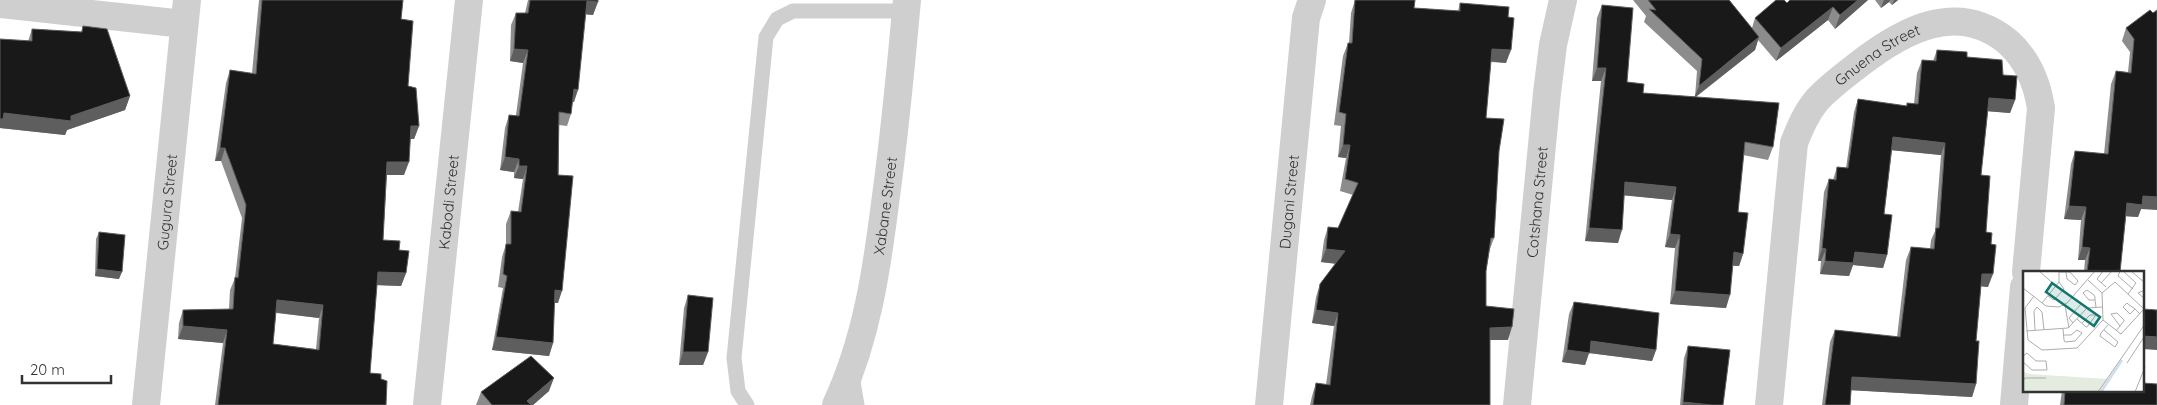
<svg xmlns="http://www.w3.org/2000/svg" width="2157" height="405" viewBox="0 0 2157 405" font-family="Quicksand,sans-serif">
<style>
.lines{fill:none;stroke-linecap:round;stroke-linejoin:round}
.service{stroke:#cfcfcf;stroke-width:15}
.minor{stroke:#cfcfcf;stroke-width:28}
.tertiary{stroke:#cfcfcf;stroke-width:28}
.wall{fill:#8c8c8c;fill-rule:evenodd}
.shaded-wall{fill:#5e5e5e}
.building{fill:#191919;stroke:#5e5e5e;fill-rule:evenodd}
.labels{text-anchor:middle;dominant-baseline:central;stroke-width:5;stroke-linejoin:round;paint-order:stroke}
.street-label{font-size:15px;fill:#323232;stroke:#fff}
.inset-river{fill:none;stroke:#d0deec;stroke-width:2.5}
.inset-road{fill:none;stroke:#adadad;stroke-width:1}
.view{fill:#0f766e;fill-opacity:0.15;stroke:#0f766e;stroke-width:2.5}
.inset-edge{fill:none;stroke:#323232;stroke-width:2.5}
</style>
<rect width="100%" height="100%" fill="#fff"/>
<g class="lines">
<g class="service">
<polyline points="852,376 857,405"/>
<polyline points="747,405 738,391 734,358 766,37 777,19 793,11 906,11"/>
</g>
<g class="minor">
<polyline points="0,4 184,24"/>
<path id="s1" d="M146,405L187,0"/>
<path id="s2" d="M427,405L469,0"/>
<path id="s3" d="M1269,405L1306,18L1312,0"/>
<path id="s4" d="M1517,405L1547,93L1553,45L1563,0"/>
<path id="s5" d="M1769,405L1794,143C1800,128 1806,113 1817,100C1829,87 1844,76 1858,65C1903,30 1957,0 2008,42C2028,60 2037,82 2041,108L2026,272"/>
<polyline points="2014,405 2024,287"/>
</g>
<path class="tertiary" id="s6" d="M836,405C867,339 877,268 886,196C895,131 901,66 907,0"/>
</g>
<g class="wall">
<path d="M259,0H403L401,19L408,86L419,126L414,139H410L404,175H387L383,240L399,250L406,273L401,286L377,285L370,373L381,379L386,405H215L223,343L178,339L179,323L183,310L229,309L230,290L235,278L242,218L221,161H215L226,83L230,70L252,73ZM276,313L319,318L316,349L273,344Z"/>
<polygon points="528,0 598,0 593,15 585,14 574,102 572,102 571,114 567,126 559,125 558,303 554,303 553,343 549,356 492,350 503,288 498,287 502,257 506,244 506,224 511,211 518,212 523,179 514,178 514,172 500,170 505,128 509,115 516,115 523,63 510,61 511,25 516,13 525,13"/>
<polygon points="1355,0 1415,0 1414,8 1458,11 1460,3 1508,17 1506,63 1491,62 1486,118 1499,151 1494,238 1490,249 1486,271 1486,306 1508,340 1490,340 1490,405 1310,405 1312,396 1316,383 1326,385 1334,326 1312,323 1316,297 1320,284 1336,264 1321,262 1324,240 1328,227 1338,228 1353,195 1340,191 1346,158 1338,157 1341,126 1334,125 1343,56 1348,43 1349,43 1351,13"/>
<polygon points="1633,0 1729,0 1752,28 1755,18 1787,3 1790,0 1868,0 1835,29 1828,20 1776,61 1758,40 1755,50 1696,97 1773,147 1768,160 1743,155 1738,212 1743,254 1739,266 1733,266 1726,308 1670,304 1675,248 1665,247 1672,200 1624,195 1618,243 1585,241 1601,81 1592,81 1597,18 1602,5 1627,82 1643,93 1695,97 1697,71 1644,22 1646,16"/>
<polygon points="1875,0 1898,0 1892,5 1889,2 1881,8"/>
<polygon points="2153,13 2141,209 2138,217 2126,216 2120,272 2084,272 2085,260 2078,260 2081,220 2064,219 2071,164 2075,151 2104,154 2111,84 2116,71 2128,72 2130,52 2122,41 2126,28"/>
<polygon points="83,26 130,96 125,110 67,130 65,135 0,128 32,29 81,32"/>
<polygon points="1937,50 1967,57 2003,75 2015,100 2010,113 1988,111 1981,175 1986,232 1991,244 1988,287 1981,286 1976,341 1976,384 1972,397 1851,390 1850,405 1822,405 1830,342 1835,330 1897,337 1906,260 1911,247 1930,249 1931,240 1935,231 1941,155 1892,150 1884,214 1887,255 1883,268 1853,265 1849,276 1820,274 1821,261 1818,261 1824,192 1829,179 1833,180 1837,167 1846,168 1854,112 1858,99 1906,106 1907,103 1914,104 1917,73 1922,60 1933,61"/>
<polygon points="99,232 119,279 95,276 96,239"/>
<polygon points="688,295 708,352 703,365 679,365 684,308"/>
<polygon points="1574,302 1656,350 1652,361 1589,353 1585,365 1562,362 1569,314"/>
<polygon points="1688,346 1723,405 1680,405 1684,358"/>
<polygon points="549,391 533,405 476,405 481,392"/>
<polygon points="2062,391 2143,391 2157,405 2060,405"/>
</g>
<g class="shaded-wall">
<polygon points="1858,0 1868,0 1835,29 1840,15"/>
<polygon points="1884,0 1890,0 1889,2 1881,8"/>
<polygon points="1894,0 1898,0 1892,5"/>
<polygon points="587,1 598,2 593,15 582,14"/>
<polygon points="1833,7 1828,20 1776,61 1781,48"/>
<polygon points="1759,37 1755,50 1694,98 1699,86"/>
<polygon points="514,49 528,50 523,63 510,61"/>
<polygon points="1492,49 1511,50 1506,63 1488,61"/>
<polygon points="1597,68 1606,68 1601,81 1592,81"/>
<polygon points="574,89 578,90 574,102 569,102"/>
<polygon points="130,96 125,110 67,130 65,135 0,128 0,119 4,113 71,116"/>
<polygon points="1989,98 2015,100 2010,113 1984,111"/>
<polygon points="411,126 419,126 414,139 407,139"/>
<polygon points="1893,137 1945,143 1941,155 1889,150"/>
<polygon points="1343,145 1350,145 1346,158 1338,157"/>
<polygon points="220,148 225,148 221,161 215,161"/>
<polygon points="505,157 519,159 514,172 500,170"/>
<polygon points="387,162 409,162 404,175 383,175"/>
<polygon points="519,166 527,166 523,179 514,178"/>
<polygon points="1625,182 1676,187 1672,200 1620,195"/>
<polygon points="2143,196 2157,197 2157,210 2141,209 2138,217 2122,216 2127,203"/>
<polygon points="2069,206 2086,207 2081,220 2064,219"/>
<polygon points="1589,228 1622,230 1618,243 1585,241"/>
<polygon points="1670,234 1680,235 1675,248 1665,247"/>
<polygon points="2082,247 2090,248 2085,260 2078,260"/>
<polygon points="1822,248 1826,249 1821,261 1818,261"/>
<polygon points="1326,249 1345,251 1340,264 1321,262"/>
<polygon points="1734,252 1743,254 1739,266 1729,265"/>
<polygon points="1855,252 1887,255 1883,268 1853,265 1849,276 1820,274 1825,261"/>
<polygon points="97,269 122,272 119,279 95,276"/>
<polygon points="378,272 406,273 401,286 374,285"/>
<polygon points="1982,274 1993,274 1988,287 1978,286"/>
<polygon points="555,290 562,291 558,303 550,303"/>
<polygon points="1675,291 1730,295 1726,308 1670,304"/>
<polygon points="277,300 323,305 319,318 272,312"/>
<polygon points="1316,310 1338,313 1334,326 1312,323"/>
<polygon points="183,326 227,330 223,343 178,339"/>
<polygon points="1512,327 1508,340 1485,340 1490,328"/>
<polygon points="2143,336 2157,337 2157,350 2143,349"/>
<polygon points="496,337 553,343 549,356 492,350"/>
<polygon points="1591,341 1656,350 1652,361 1589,353 1585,365 1562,362 1567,350"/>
<polygon points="683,352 708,352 703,365 679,365"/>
<polygon points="1852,377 1976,384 1972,397 1847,390"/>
<polygon points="554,378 549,391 533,405 525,405 527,401"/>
<polygon points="1683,402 1712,405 1682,405"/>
</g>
<g class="building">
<path d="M262,0H403L401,19L413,21L408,86L416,88L419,126H411L409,162H387L383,240L400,241L399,250L409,251L406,273L378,272L370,373L381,374V379L387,381L386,405H218L227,330L183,326V310L233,309L235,277L238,278L246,205L225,148H220L230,70L256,74ZM277,300L323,305L319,350L273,344Z"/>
<polygon points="530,0 598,0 598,2 587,1 578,90 574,89 571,114 559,112 558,175 573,176 562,291 555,290 553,343 496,337 507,276 503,274 506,244 511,244 511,211 521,212 527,166 519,166 519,159 505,157 509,115 519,116 528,50 514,49 516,13 528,13"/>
<polygon points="1355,0 1415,0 1414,8 1460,11 1460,3 1509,7 1508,17 1514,18 1511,50 1492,49 1486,118 1504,119 1499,151 1494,238 1491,238 1486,271 1486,306 1514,309 1512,327 1490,328 1490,405 1313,405 1316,383 1330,385 1338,313 1316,310 1320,284 1345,251 1326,249 1328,227 1338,228 1358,183 1345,179 1350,145 1343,145 1346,114 1339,112 1348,43 1352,43"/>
<polygon points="1648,0 1729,0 1759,37 1699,86 1702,59 1649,9 1656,10"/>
<polygon points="1776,0 1784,0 1787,3 1790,0 1858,0 1840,15 1833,7 1781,48 1755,18"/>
<polygon points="1602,5 1633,8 1627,82 1644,84 1643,93 1779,103 1773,147 1745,142 1738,212 1748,213 1743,254 1734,252 1730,295 1675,291 1680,235 1670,234 1676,187 1625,182 1622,230 1589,228 1606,68 1597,68"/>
<polygon points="2150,10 2153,13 2157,10 2157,197 2143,196 2142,205 2127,203 2120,272 2087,272 2090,248 2082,247 2086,207 2069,206 2075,151 2108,154 2116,71 2131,73 2134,39 2126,28"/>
<polygon points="83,26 107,29 130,96 71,116 71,121 4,113 3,119 0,119 0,39 32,41 32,29 82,32"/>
<polygon points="1937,50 1967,52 1967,57 2002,60 2003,75 2017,76 2015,100 1989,98 1981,175 1990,176 1986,232 1992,233 1991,244 1996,245 1993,274 1982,274 1976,341 1979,341 1976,384 1852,377 1850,405 1825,405 1835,330 1900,337 1911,247 1934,249 1936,228 1939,228 1945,143 1893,137 1884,214 1892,215 1887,255 1855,252 1853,263 1825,261 1826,249 1822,248 1829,179 1836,180 1837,167 1848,168 1858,99 1907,106 1907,103 1918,104 1922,60 1936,61"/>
<polygon points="99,232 125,235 122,272 97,269"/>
<polygon points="688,295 713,298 708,352 683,352"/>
<polygon points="1574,302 1659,313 1656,350 1591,341 1590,353 1567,350"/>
<polygon points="2143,309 2157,310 2157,337 2143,336"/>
<polygon points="1688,346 1730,350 1723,405 1712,405 1683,402"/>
<polygon points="531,356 554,378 527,401 531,405 492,405 481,392"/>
<polygon points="2143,383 2157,384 2157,405 2064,405 2065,391 2143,391"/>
</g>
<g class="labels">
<g class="street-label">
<text stroke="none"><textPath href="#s5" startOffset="388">Gnuena Street</textPath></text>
<text stroke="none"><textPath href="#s1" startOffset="204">Gugura Street</textPath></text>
<text stroke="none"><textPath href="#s2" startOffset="204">Kabodi Street</textPath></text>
<text stroke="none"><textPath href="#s3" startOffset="204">Dugani Street</textPath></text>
<text stroke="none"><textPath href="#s4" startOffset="204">Cotshana Street</textPath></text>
<text stroke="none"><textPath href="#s6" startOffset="206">Xabane Street</textPath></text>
</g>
</g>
<g transform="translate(2023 271)">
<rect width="121" height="121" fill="#fff"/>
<path d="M0,101L7,103L85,108L77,121H0Z" fill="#e4ebdf"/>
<path class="inset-river" d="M78,121L99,89"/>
<path class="inset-road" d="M16,0L33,15M80,0L74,8L83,16M97,0L95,5L110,18M100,0L113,12L105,23M108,0L122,12M36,1H47L55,10L52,14L44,8L43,1M78,12L89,0M0,17L23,35L36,36L44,32L72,0M122,19L115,22L122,28M79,22L92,11L121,38L98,63L80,49M11,25L2,37L5,69L19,79L54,77L80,49L79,22L65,9M25,25L31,29L41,18L36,11M72,29H66L60,22L64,19L71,24L72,26V29L73,36M19,32L36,11V1M42,34L46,57M112,38L107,43L100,36L104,32L105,33L112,38L117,43M54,48L62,55L63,56H64L73,44H67L59,52M50,52L46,47L58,33L64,37M40,58L41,69L42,71L52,70L59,62L54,59L48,64H40M12,59L11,40L14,36L19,41L21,59M81,59L95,71L92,76L77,65L78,62L85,54M3,60L45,57L64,37L80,36M93,60L101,50V49L94,42L88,43L97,55M0,85L4,82L13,90H23L24,99H9L0,91M104,92L121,66M0,110L2,107H23M75,121L122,53M112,121L122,96"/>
<path class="view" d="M29,12L77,46L71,55L23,21Z"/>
<rect width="121" height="121" class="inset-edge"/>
</g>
<path d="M22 375v8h89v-8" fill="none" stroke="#323232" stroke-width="2.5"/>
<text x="30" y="375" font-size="15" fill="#323232" stroke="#ffffff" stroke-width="4" paint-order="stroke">20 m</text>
</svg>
